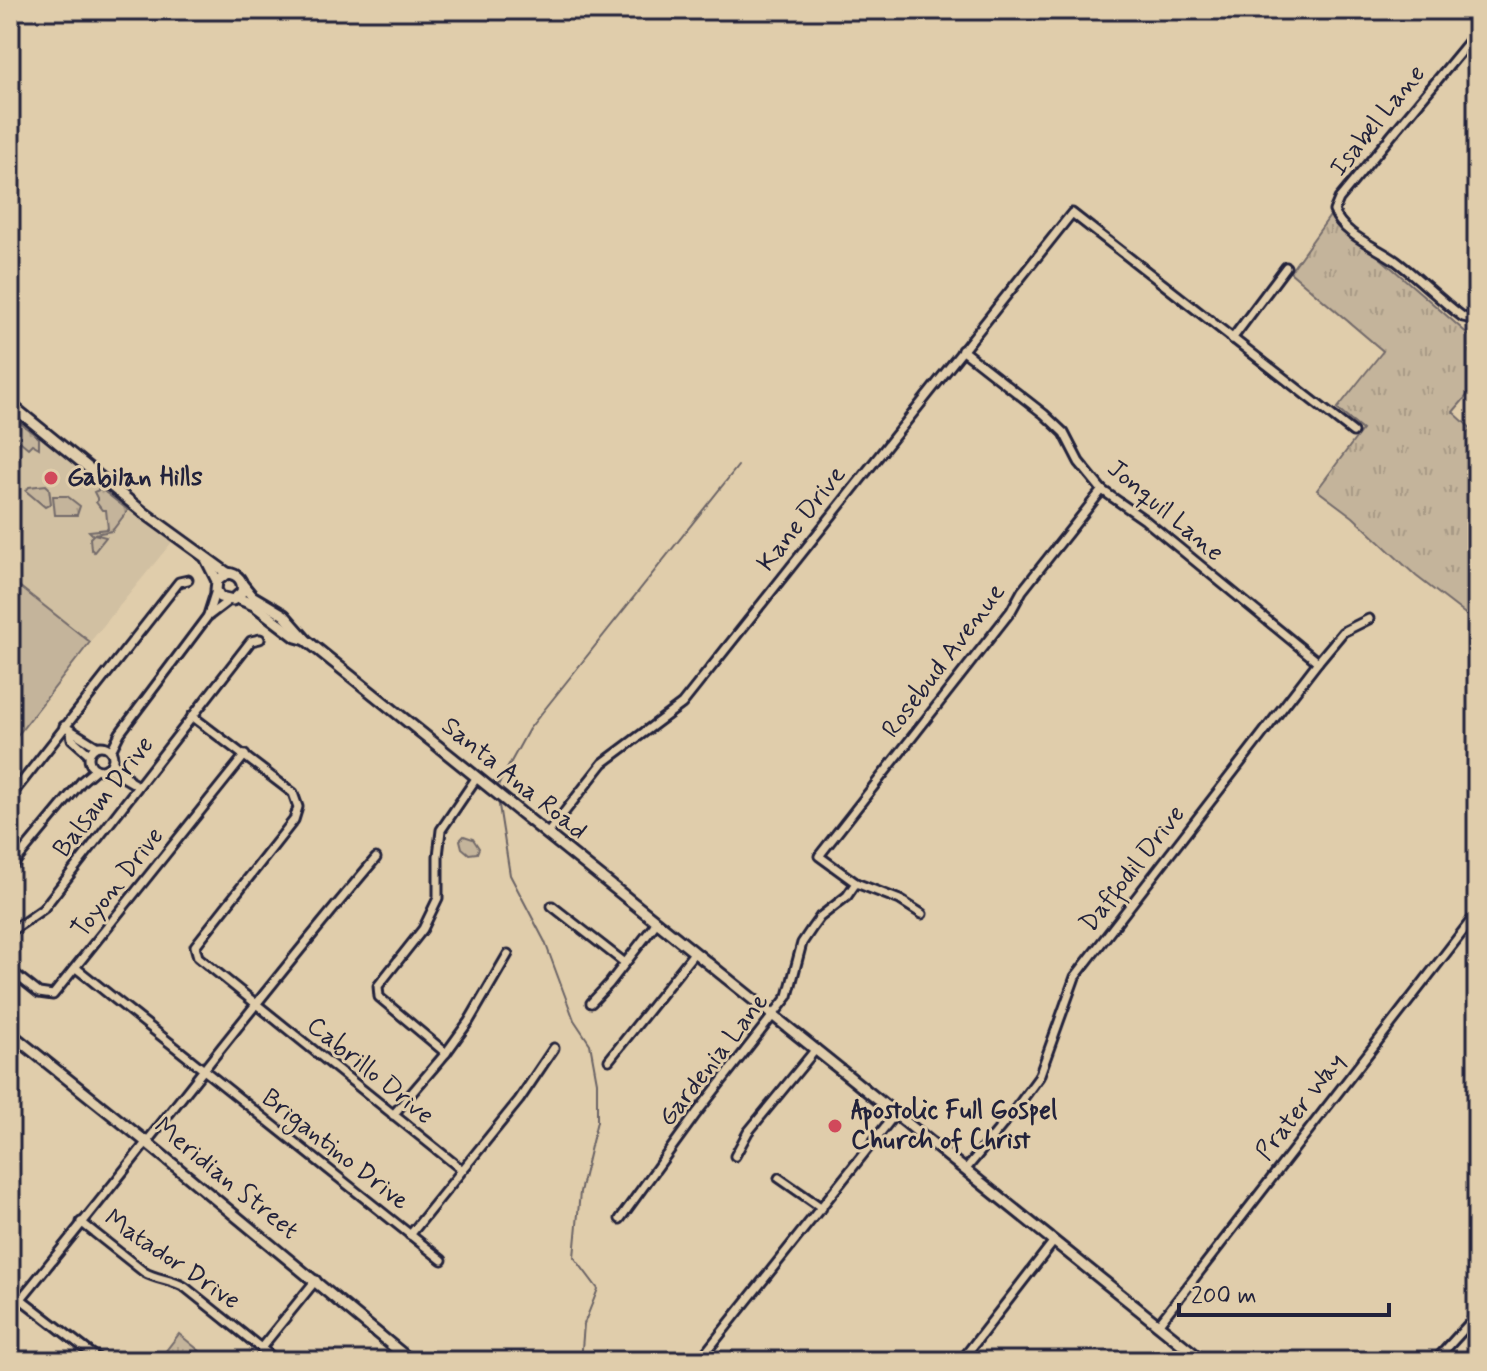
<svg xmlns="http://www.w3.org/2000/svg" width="1487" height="1371" viewBox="0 0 1487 1371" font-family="Mynerve,sans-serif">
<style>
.built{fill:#d1c0a2}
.grass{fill:url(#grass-tufts);stroke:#736b6b;stroke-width:2}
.park{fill:#c4b49b;stroke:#736b6b;stroke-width:2}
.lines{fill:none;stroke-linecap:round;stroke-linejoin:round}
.stream{stroke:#6a6365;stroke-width:2}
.minor-casing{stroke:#22223b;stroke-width:13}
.tertiary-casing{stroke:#22223b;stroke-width:15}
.minor{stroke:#e0cdab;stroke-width:7}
.tertiary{stroke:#e0cdab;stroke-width:9}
.poi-dot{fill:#d1495b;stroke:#e0cdab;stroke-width:3}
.labels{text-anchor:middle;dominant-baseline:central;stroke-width:6;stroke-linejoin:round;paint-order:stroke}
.street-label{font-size:26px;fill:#22223b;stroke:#e0cdab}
.poi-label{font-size:26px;font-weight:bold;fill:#22223b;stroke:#e0cdab;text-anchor:start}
</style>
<defs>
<pattern id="grass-tufts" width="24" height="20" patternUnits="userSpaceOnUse" patternTransform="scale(2)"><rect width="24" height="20" fill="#c4b49b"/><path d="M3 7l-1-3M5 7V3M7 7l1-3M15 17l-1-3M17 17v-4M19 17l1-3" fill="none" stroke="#a89a86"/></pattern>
</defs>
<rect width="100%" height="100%" fill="#e0cdab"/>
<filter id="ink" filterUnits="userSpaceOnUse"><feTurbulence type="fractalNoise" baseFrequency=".0125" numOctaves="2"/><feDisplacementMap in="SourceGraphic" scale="16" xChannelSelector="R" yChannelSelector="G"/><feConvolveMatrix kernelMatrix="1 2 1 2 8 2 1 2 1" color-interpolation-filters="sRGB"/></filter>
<g filter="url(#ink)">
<polygon class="built" points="10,413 172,542 90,642 10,579"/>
<g class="grass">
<polygon points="1332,213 1348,230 1477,342 1477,384 1453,412 1477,434 1477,623 1416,576 1353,517 1317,490 1362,430 1337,409 1383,351 1290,272"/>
<polygon points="20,423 39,438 39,448 32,444 28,448 15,437 10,443 10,436"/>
<polygon points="46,485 49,488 51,504 45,507 26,491 29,487"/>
<polygon points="101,489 128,510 112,531 94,534 106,537 94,552 91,549 90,538 93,535 89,531 108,529 106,510 102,510 96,502 98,500 94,492"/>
<polygon points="53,496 67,496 80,506 77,515 55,515"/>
<polygon points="179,1334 212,1361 158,1361"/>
</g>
<g class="park">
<polygon points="10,579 90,642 10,745"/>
<polygon points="464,836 473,839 479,848 477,853 469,854 462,848 460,840"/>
</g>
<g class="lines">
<g class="stream">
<polyline points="496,789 529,729 738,466"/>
<polyline points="498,799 510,875 545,942 574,1020 590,1044 597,1082 597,1121 580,1192 574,1257 598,1289 584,1324 581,1361"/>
</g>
<g class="minor-casing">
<g id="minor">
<path d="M1472,319L1463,317C1440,300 1420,279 1396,261C1377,247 1343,235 1334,211L1339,199L1477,32"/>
<polyline points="1232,339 1286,267"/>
<polyline points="962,350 1044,414 1064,433 1079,462 1102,490 1145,520 1318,662"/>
<polyline points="208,615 216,590"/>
<polyline points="192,716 293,793 298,807 294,820 195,946 198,957 461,1169"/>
<polyline points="64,726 96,746"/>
<polyline points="71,733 72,739 89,754"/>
<circle cx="101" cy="758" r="12"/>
<polyline points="111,751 120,733 207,617 228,601"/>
<polyline points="112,762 124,772 128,779"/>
<polyline points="107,768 138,786"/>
<polyline points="10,797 179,582 188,580"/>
<polyline points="548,833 603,763 682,704 1072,213 1353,432"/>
<polyline points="10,868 82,781 96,769"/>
<polyline points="552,906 625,963"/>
<polyline points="922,914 900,900 856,883 819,856 1011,611 1022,591 1102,490"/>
<polyline points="10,932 43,909 251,641 260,639"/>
<polyline points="76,968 442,1260"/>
<polyline points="10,970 39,993 53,995 245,755"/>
<polyline points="591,1003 609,984 657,922"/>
<polyline points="446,1053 379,997 378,986 423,929 438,898 438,856 441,830 477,777"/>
<polyline points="609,1060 694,953"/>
<polyline points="393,1115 446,1053 469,1021 508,954"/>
<polyline points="735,1156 748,1132 816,1049"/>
<polyline points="966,1169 1014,1111 1039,1077 1075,977 1318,662 1343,632 1369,619"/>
<polyline points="779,1178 822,1208"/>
<polyline points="620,1219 696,1114 788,996 802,943 812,928 820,917 847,896 856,883"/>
<path d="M81,1222L144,1272C157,1280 173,1279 186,1288L277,1361"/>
<polyline points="410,1235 519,1100 554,1048"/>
<polyline points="21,1299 101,1361"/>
<path d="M10,1312C134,1162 250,1006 376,858"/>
<polyline points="1158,1325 1477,913"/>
<polyline points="261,1348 316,1280"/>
<polyline points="699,1361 896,1113"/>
<polyline points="961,1361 1054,1241"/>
<polyline points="1435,1361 1477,1315"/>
</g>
</g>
<g class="tertiary-casing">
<g id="tertiary">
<polyline points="10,404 143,512 227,573"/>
<path d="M206,559L217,581L216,590L220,597L233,600L242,592C244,581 238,574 227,573L217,581"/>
<polyline points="243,585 252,596 284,615 306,640 1203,1361"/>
<polyline points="237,598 254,605 296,637 303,639"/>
<polyline points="10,1033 145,1141 411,1361"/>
</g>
</g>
<use href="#minor" class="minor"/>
<use href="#tertiary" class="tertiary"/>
</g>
</g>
<g class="poi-dot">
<circle cx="51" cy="478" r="8"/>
<circle cx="835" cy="1126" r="8"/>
</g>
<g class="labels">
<g class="street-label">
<text transform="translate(1378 121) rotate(-51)">Isabel Lane</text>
<text transform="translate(1165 511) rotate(40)">Jonquil Lane</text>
<text transform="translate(802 519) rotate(-52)">Kane Drive</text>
<text transform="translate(944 661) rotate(-53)">Rosebud Avenue</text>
<text transform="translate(514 779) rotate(39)">Santa Ana Road</text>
<text transform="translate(104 797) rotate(-52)">Balsam Drive</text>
<text transform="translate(1133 869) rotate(-52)">Daffodil Drive</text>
<text transform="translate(118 883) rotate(-52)">Toyon Drive</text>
<text transform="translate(714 1060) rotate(-52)">Gardenia Lane</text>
<text transform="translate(370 1071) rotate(39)">Cabrillo Drive</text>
<text transform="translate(1301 1107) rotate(-52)">Prater Way</text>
<text transform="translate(335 1150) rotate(38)">Brigantino Drive</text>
<text transform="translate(226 1179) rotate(39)">Meridian Street</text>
<text transform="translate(172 1260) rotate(34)">Matador Drive</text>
</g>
<g class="poi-label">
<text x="67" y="478">Gabilan Hills</text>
<text x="851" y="1111">Apostolic Full Gospel<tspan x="851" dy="30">Church of Christ</tspan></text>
</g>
</g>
<rect width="1487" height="1371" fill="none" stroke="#e0cdab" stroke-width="40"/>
<rect x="20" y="20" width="1447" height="1331" fill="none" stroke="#22223b" stroke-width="3" filter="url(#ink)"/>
<path d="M1179 1303v12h210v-12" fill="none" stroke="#22223b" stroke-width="4"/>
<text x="1191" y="1303" font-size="24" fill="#22223b" stroke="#e0cdab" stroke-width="6" paint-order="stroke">200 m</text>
</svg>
